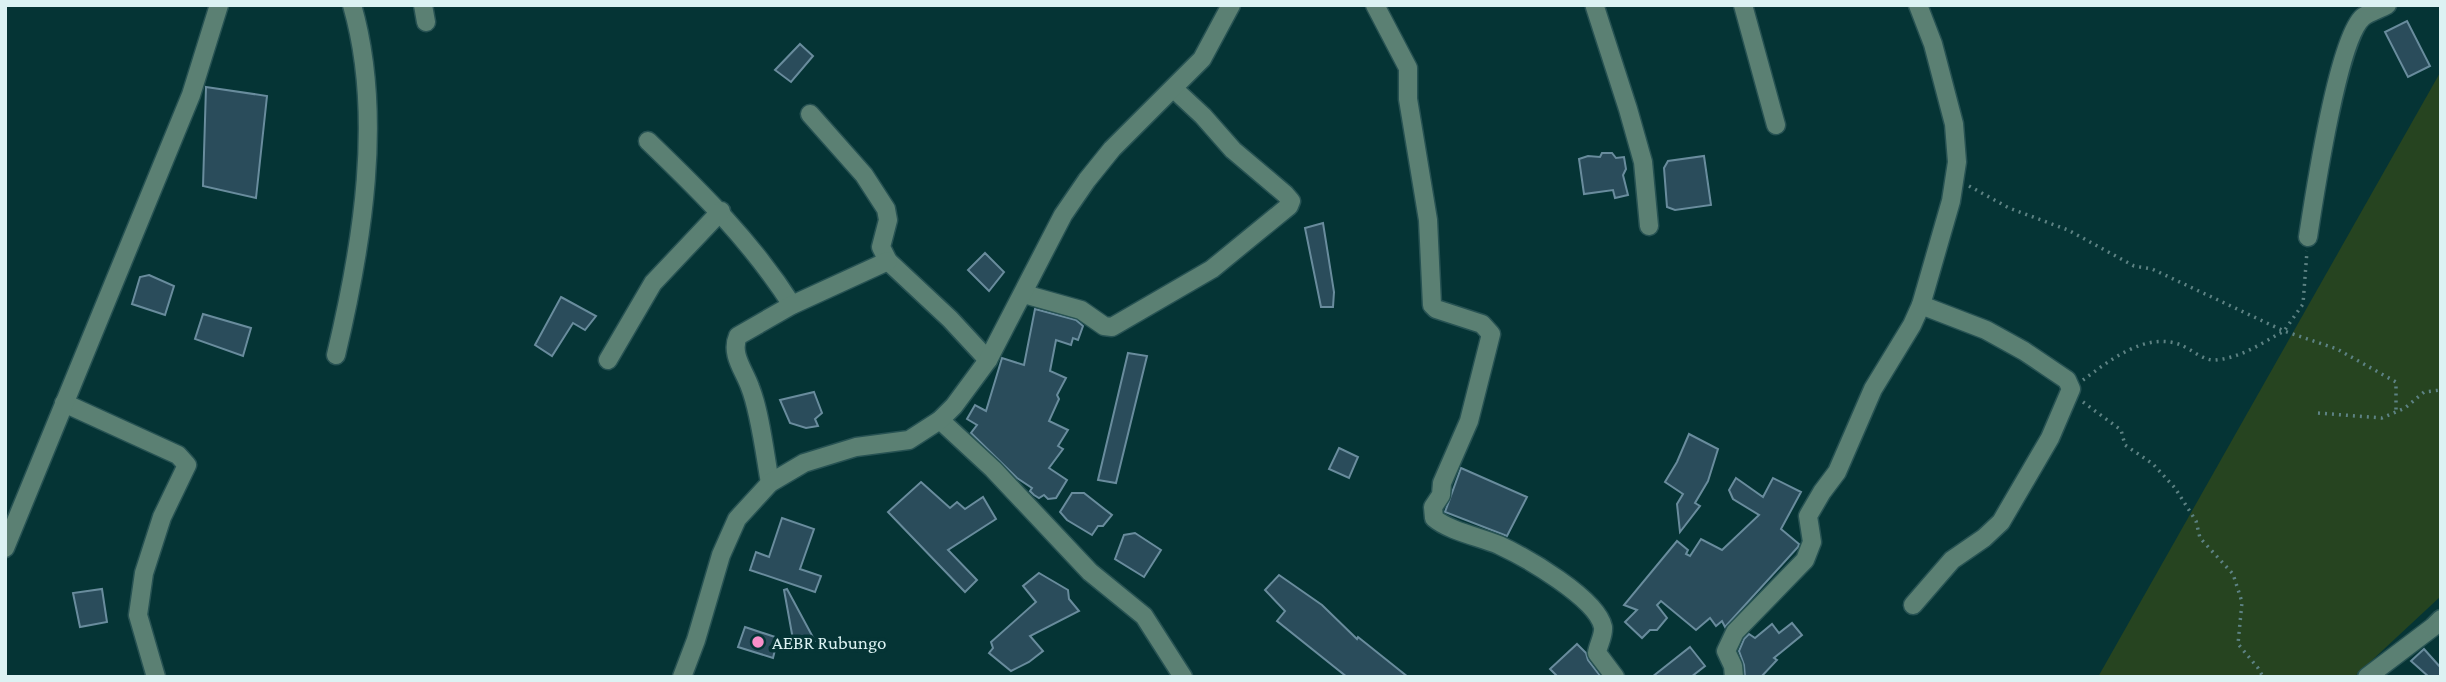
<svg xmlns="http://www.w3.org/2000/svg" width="2446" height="682" viewBox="0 0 2446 682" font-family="'Crimson Pro',serif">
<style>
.green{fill:#264420}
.building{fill:#2a4c5b;stroke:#698c9d;stroke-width:2}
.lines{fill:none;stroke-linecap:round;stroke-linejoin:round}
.minor-casing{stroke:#275253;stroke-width:21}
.path{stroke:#5d8283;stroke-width:3.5;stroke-dasharray:2 5;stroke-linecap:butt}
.minor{stroke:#5b8073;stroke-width:18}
.poi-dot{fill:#f98fc9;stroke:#053435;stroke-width:2.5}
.labels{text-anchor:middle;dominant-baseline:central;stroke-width:7;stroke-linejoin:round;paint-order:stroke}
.poi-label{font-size:19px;fill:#dcf2f3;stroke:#053435;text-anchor:start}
</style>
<rect width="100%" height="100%" fill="#053435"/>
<polygon class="green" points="2441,71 2441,596 2354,677 2098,677"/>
<g class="building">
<polygon points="2407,21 2430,66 2408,77 2385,32"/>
<polygon points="800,44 813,56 791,82 775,70"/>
<polygon points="206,87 267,96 256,198 203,186"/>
<polygon points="1602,153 1612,153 1616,158 1624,157 1626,169 1623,175 1628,195 1615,198 1613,190 1584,194 1579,159 1588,156 1600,157"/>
<polygon points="1704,156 1711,205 1675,210 1667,207 1664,168 1668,161"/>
<polygon points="1323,223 1334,292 1333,307 1321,307 1305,228"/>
<polygon points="985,253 1004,272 989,291 968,270"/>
<polygon points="149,275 174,286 165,315 132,304 140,277"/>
<polygon points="561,297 596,316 585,330 573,323 552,356 535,345"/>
<polygon points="1035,309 1076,320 1083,326 1078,340 1073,338 1071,345 1056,340 1050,371 1066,378 1057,395 1059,399 1049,421 1068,430 1058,446 1063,449 1049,468 1067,480 1056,498 1048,499 1044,495 1039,498 1034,495 1030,491 1032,488 1017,478 971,433 977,425 967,419 975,405 986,411 1002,358 1024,365"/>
<polygon points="203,314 251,328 243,356 195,339"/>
<polygon points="1128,353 1147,356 1116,483 1098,480"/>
<polygon points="814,392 822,413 815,419 818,426 806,428 790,423 780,400"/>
<polygon points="1689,434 1718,449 1708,481 1695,503 1700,506 1680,532 1677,504 1683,494 1665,482 1677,462"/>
<polygon points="1339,448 1358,457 1349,478 1329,469"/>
<polygon points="1461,468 1527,497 1507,536 1445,512"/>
<polygon points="1736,478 1763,497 1773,478 1801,492 1781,529 1799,544 1798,547 1725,627 1722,621 1716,626 1710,618 1696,630 1661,601 1657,605 1667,618 1657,630 1650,630 1642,638 1625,622 1637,610 1624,605 1677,541 1688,550 1686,554 1690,556 1701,539 1722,550 1759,515 1733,499 1729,490"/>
<polygon points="921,482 950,508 957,502 965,509 983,497 996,519 948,550 977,580 965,592 888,512"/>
<polygon points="1072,493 1084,493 1112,515 1103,526 1098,526 1092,535 1067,520 1060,512"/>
<polygon points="782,518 814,529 800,569 821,576 815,592 750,570 756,552 769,557"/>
<polygon points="1135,533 1161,550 1144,577 1115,559 1124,535"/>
<polygon points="1039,573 1068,590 1069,599 1079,611 1030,636 1043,651 1029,662 1011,671 989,653 993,648 991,642 1036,602 1023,586"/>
<polygon points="1279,575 1322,605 1357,639 1358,637 1408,677 1347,677 1277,621 1285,611 1265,590"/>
<polygon points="102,589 107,622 80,627 73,593"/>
<polygon points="787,589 815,641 794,645 784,590"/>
<polygon points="1792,623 1802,635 1774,658 1777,660 1761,677 1745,677 1744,665 1739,651 1744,639 1749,634 1755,638 1772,624 1779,633"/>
<polygon points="745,627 778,638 773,658 738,647"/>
<polygon points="1577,644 1586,653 1588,660 1601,677 1558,677 1550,669"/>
<polygon points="1690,647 1705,666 1691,677 1652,677"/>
<polygon points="2424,649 2441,668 2441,677 2429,677 2411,661"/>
</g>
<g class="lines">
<g class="minor-casing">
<g id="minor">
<polyline points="423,5 426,22"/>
<path d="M1375,5L1408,68V99L1428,220L1432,305L1436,309L1482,324L1491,334L1469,421L1442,483L1441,495L1433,507L1434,518C1449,531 1480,537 1499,545C1525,557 1597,598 1603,627C1604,636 1598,645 1597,653L1615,677"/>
<polyline points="1743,5 1776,125"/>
<polyline points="1595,7 1628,109 1643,162 1649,226"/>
<polyline points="810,114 864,175 886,209 888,220 881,247 888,261 950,319 988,360"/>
<path d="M648,141C702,193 751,241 792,305"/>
<path d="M2308,237C2314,198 2338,38 2363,17C2369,12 2380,9 2387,5"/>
<polyline points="1024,294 1081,310 1104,326 1112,327 1212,269 1289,206 1291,201 1285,194 1233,150 1203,116 1174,89"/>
<path d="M336,355C362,246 384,115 352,5"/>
<polyline points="608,360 653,283 721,211"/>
<polyline points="64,403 178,455 187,465 162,517 144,573 138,615 156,677"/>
<polyline points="940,420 993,469 1090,572 1144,616 1183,677"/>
<path d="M770,483C765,455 760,412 750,387C744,370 730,354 738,336L792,305L888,261"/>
<polyline points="5,548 191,95 219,5"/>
<polyline points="1913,605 1952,560 1984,538 2001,522 2050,438 2071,389 2067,380 2024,351 1986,330 1921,305"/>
<polyline points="682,677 696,640 721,555 737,519 770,483 804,463 856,447 909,440 940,420 954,406 988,360 1063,215 1087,180 1112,149 1202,59 1231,5"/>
<polyline points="1734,677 1733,666 1726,651 1735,632 1805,560 1812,542 1808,516 1822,492 1837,472 1873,389 1912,325 1921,305 1951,201 1957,162 1954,124 1933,44 1918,5"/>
<polyline points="2367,677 2433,627 2441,619"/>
</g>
</g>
<g class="path">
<polyline points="1969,186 2009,208 2068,230 2134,266 2152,269 2284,331 2303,304 2307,251"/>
<path d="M2083,380C2109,361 2146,331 2181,345C2191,349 2204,361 2215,360C2241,358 2262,343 2284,331L2337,349L2396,382V412"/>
<polyline points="2083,402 2121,430 2125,445 2153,464 2175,488 2196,521 2200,538 2233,574 2242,602 2238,644 2258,668 2263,677"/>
<polyline points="2318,413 2382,418 2405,408 2424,392 2441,390"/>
</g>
<use href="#minor" class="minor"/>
</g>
<circle class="poi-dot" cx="758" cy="642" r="7"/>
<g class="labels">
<g class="poi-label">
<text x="772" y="642">AEBR Rubungo</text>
</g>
</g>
<rect width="2446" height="682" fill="none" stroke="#dcf2f3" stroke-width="14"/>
</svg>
